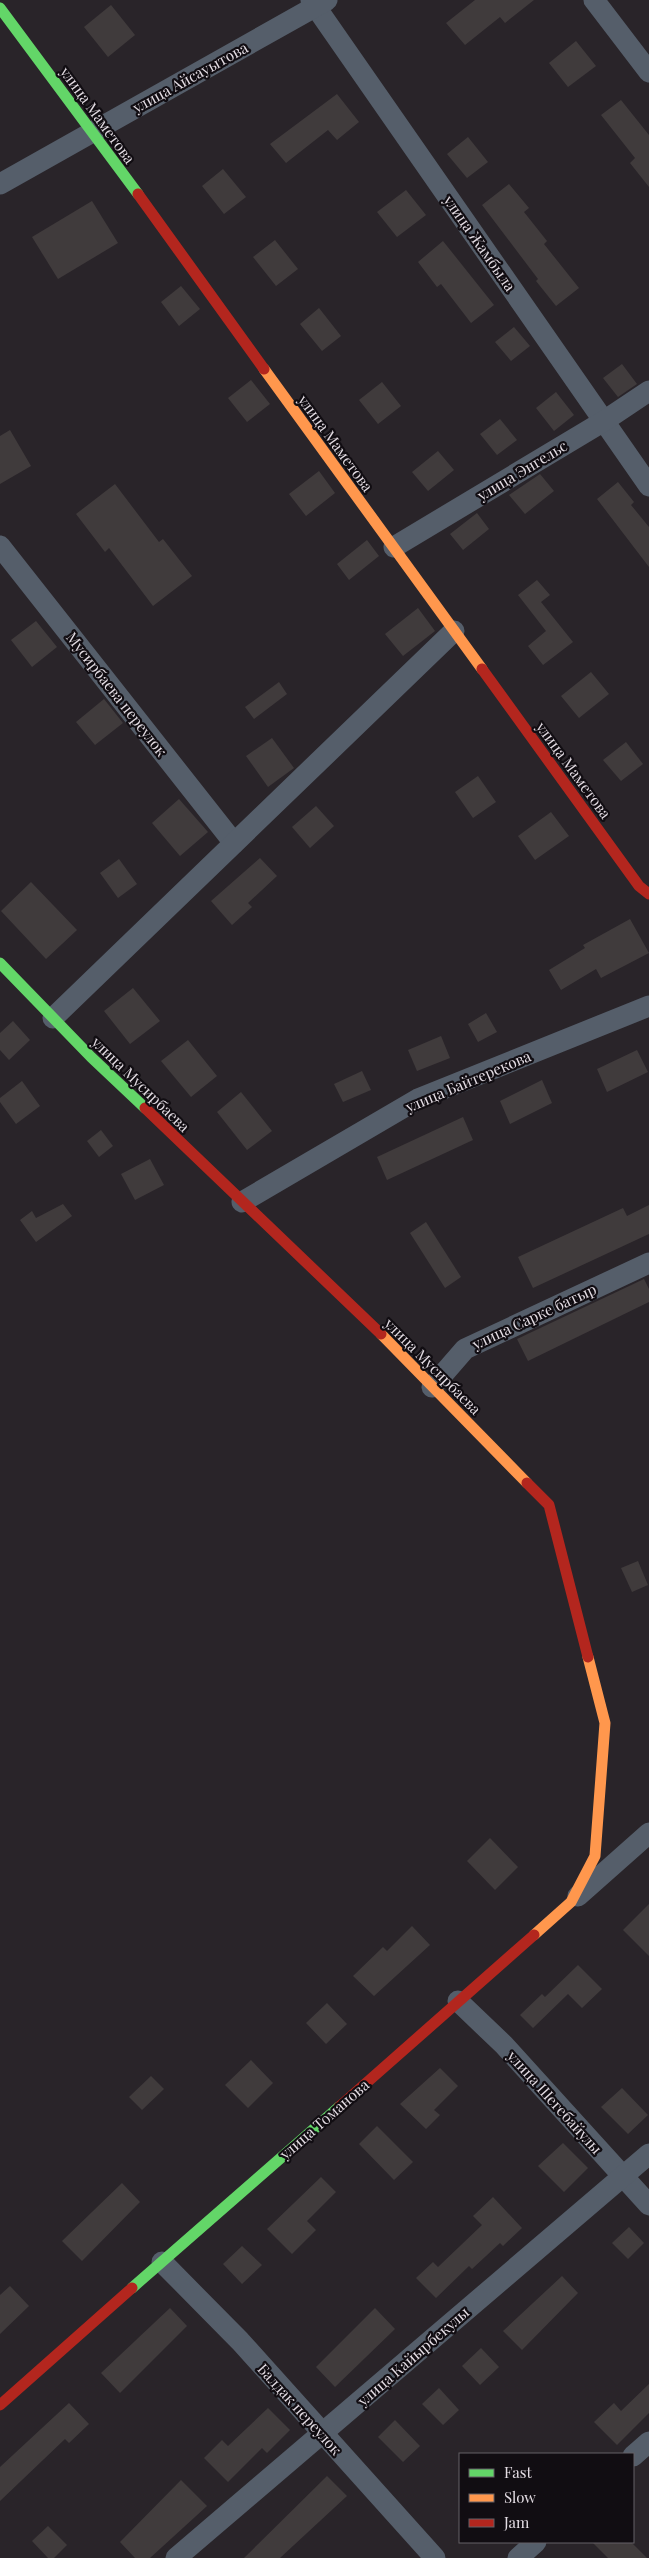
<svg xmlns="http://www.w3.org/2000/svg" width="649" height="2558" viewBox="0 0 649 2558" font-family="'Playfair Display',serif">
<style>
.building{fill:#403b3c}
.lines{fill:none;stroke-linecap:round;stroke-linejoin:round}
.street{stroke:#555e6a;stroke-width:21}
.fast{stroke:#63d668;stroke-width:11}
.slow{stroke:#ff974d;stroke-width:11}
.jam{stroke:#b3261e;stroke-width:11}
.labels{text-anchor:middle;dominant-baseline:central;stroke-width:4.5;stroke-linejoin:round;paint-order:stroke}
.street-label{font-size:15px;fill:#e4dde4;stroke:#110d12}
</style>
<rect width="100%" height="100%" fill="#292429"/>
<g class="building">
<polygon points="475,0 534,0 505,23 500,17 465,45 446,23"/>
<polygon points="111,5 135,35 108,57 84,27"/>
<polygon points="576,41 596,66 568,87 549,63"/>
<polygon points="337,94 359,122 337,140 328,130 286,163 270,144"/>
<polygon points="621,100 649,135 649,187 630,163 635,158 601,115"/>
<polygon points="468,137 488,162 467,178 447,154"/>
<polygon points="223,169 246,197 224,214 202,186"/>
<polygon points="509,184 529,208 524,212 547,241 544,244 579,288 556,306 536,281 538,279 482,205"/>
<polygon points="406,190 426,215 397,237 377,212"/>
<polygon points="92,201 118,243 58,279 32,237"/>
<polygon points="275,240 298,269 276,286 253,257"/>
<polygon points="443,241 494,305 471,323 441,284 437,287 418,262"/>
<polygon points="181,286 200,309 179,326 161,302"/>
<polygon points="319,308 341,336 322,351 300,324"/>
<polygon points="514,327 530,346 511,361 495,342"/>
<polygon points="622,364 637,384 618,397 603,378"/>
<polygon points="251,380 270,404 247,422 228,398"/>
<polygon points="382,382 401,406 378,424 359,400"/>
<polygon points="556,392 574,415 554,431 536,408"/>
<polygon points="500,419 517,440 497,455 480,434"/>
<polygon points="10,430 31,466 0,484 0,436"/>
<polygon points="438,451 454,470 428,491 412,472"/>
<polygon points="319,471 335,493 306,516 289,494"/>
<polygon points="540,474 554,491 525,514 509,495"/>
<polygon points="618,482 634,502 631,505 649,527 649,567 597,499"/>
<polygon points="115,484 159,542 163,539 192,576 153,606 109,548 105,552 76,514"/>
<polygon points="477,513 489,529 463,550 450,534"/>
<polygon points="367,540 379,556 349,580 337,564"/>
<polygon points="537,580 550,595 541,602 573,642 543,665 528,646 546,631 518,595"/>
<polygon points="418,608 435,631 403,656 385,634"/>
<polygon points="36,621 57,647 32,667 11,640"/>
<polygon points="591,672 609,694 579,718 561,696"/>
<polygon points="279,682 287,694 254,719 245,707"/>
<polygon points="104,699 123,723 95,745 76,722"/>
<polygon points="272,738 294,768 268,787 246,756"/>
<polygon points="626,742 643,764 621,781 603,760"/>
<polygon points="478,776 496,802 473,818 455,792"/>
<polygon points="179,799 208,832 180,856 152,823"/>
<polygon points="316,806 334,826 310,848 292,827"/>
<polygon points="551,812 569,836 535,860 518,836"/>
<polygon points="260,858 277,876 248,903 252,907 232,925 211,901"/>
<polygon points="119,859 137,884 118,898 100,873"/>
<polygon points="31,882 77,930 46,959 1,911"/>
<polygon points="630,919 649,953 601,978 596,969 561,990 549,970 585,948 583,945"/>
<polygon points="133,988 160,1021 130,1044 104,1011"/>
<polygon points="486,1013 497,1032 478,1042 468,1024"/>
<polygon points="13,1021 30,1040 9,1060 0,1050 0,1033"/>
<polygon points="441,1036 450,1058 417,1071 408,1050"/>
<polygon points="188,1040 217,1076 191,1097 161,1061"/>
<polygon points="637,1050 648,1072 607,1092 597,1069"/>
<polygon points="362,1071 371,1090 343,1102 334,1084"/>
<polygon points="542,1080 552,1103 510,1124 500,1101"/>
<polygon points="22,1081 40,1106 16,1124 0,1102 0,1098"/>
<polygon points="241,1092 272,1131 247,1150 217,1112"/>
<polygon points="463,1117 473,1140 387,1180 377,1157"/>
<polygon points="101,1130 113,1146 99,1157 87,1141"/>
<polygon points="150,1159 164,1185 135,1200 121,1174"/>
<polygon points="63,1204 72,1216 36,1242 20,1220 32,1211 36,1218"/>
<polygon points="649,1205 649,1234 533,1288 518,1257 623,1208 627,1216"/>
<polygon points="426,1222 461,1277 445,1288 410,1233"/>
<polygon points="644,1279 649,1289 649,1302 528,1361 517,1339"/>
<polygon points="638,1561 648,1585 632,1592 621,1568"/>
<polygon points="490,1838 518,1867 495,1890 467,1861"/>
<polygon points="649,1904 649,1956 623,1930"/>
<polygon points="412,1926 430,1945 374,1996 353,1976 383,1947 387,1951"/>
<polygon points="578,1965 602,1989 582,2008 568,1994 533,2028 520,2015 542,1994 545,1997"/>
<polygon points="327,2003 347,2024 326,2044 306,2023"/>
<polygon points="251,2060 273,2083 248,2108 225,2085"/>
<polygon points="440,2068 458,2086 434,2110 440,2115 426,2129 400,2104"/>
<polygon points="151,2076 164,2089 142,2110 129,2097"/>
<polygon points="622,2088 648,2115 628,2134 601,2107"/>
<polygon points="377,2126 413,2162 394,2180 359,2144"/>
<polygon points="563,2143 588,2168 564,2192 538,2166"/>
<polygon points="321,2177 336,2192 307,2221 316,2230 292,2254 267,2229"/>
<polygon points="122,2183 140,2202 82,2261 62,2241"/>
<polygon points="493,2197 522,2228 503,2246 500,2243 472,2269 469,2266 436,2298 416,2278 433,2262 438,2267 482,2225 473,2216"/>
<polygon points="629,2227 644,2243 628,2259 612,2243"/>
<polygon points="242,2246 262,2265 242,2284 223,2264"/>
<polygon points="562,2276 578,2293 522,2350 503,2331"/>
<polygon points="10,2286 29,2306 0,2334 0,2295"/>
<polygon points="170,2308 187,2326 120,2393 101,2373"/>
<polygon points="375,2308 395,2329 335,2387 316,2367"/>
<polygon points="481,2348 499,2367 480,2385 462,2366"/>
<polygon points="649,2384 649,2413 617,2445 594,2422 614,2403 621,2411"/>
<polygon points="439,2388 459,2410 443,2425 422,2404"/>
<polygon points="69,2403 89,2424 69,2443 65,2439 0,2501 0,2467"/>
<polygon points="268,2408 290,2430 267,2453 262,2448 228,2482 204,2458 222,2440 228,2446"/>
<polygon points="395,2420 420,2446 403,2462 378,2437"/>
<polygon points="327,2476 347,2496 280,2558 244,2558"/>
<polygon points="181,2480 207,2506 150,2558 135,2558 120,2542"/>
<polygon points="48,2526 67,2545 54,2558 48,2558 32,2541"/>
<polygon points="592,2542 631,2542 647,2558 608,2558"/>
</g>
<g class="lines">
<g class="street">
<polyline points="311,0 649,486"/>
<polyline points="594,0 649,72"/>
<polyline points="0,184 327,0"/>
<polyline points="0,546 234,843"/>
<polyline points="394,547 604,421 649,391"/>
<polyline points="53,1018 454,631"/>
<polyline points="242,1202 418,1099 649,1006"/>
<polyline points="432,1387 465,1349 649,1263"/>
<polyline points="578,1896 649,1833"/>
<polyline points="458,2001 504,2045 649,2205"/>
<polyline points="162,2262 240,2341 435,2558"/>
<polyline points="633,2456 649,2442"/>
<polyline points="176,2558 649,2154"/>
<polyline points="518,2558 536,2542"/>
</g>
<g class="fast">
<polyline points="0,8 138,194"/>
<polyline points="0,963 91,1057 145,1108"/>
<polyline points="132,2288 339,2107"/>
</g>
<g class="slow">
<polyline points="264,369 482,669"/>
<polyline points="381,1334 527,1483"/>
<polyline points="534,1935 571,1902 595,1856 605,1723 588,1657"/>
</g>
<g class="jam">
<polyline points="138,194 264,369"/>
<polyline points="482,669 639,886 649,894"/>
<polyline points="145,1108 381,1334"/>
<polyline points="527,1483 549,1505 588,1657"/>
<polyline points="339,2107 534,1935"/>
<polyline points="0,2405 132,2288"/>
</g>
</g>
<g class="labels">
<g class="street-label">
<text transform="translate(190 77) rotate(-29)">улица Айсауытова</text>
<text transform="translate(98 115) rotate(54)">улица Маметова</text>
<text transform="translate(480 243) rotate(55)">улица Жамбыла</text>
<text transform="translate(336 443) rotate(54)">улица Маметова</text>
<text transform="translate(522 470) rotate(-31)">улица Энгельс</text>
<text transform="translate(117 694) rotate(52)">Мусирбаева переулок</text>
<text transform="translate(574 770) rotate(54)">улица Маметова</text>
<text transform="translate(468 1081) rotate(-23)">улица Байтерекова</text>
<text transform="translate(141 1084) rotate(44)">улица Мусирбаева</text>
<text transform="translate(534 1316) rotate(-25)">улица Сарке батыр</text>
<text transform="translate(433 1366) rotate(45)">улица Мусирбаева</text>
<text transform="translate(555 2102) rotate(48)">улица Шегебайулы</text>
<text transform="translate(324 2119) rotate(-41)">улица Томанова</text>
<text transform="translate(413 2356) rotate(-41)">улица Кайырбекулы</text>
<text transform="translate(300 2409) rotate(48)">Балдак переулок</text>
</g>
</g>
<rect x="459" y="2453" width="175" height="90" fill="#110d12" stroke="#656066"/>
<rect x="469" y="2469" width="25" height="8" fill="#63d668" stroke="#656066"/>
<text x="504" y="2478" font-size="15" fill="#e4dde4">Fast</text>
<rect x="469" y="2494" width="25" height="8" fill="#ff974d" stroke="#656066"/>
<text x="504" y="2503" font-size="15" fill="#e4dde4">Slow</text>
<rect x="469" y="2519" width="25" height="8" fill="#b3261e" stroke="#656066"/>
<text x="504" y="2528" font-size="15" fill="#e4dde4">Jam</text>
</svg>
